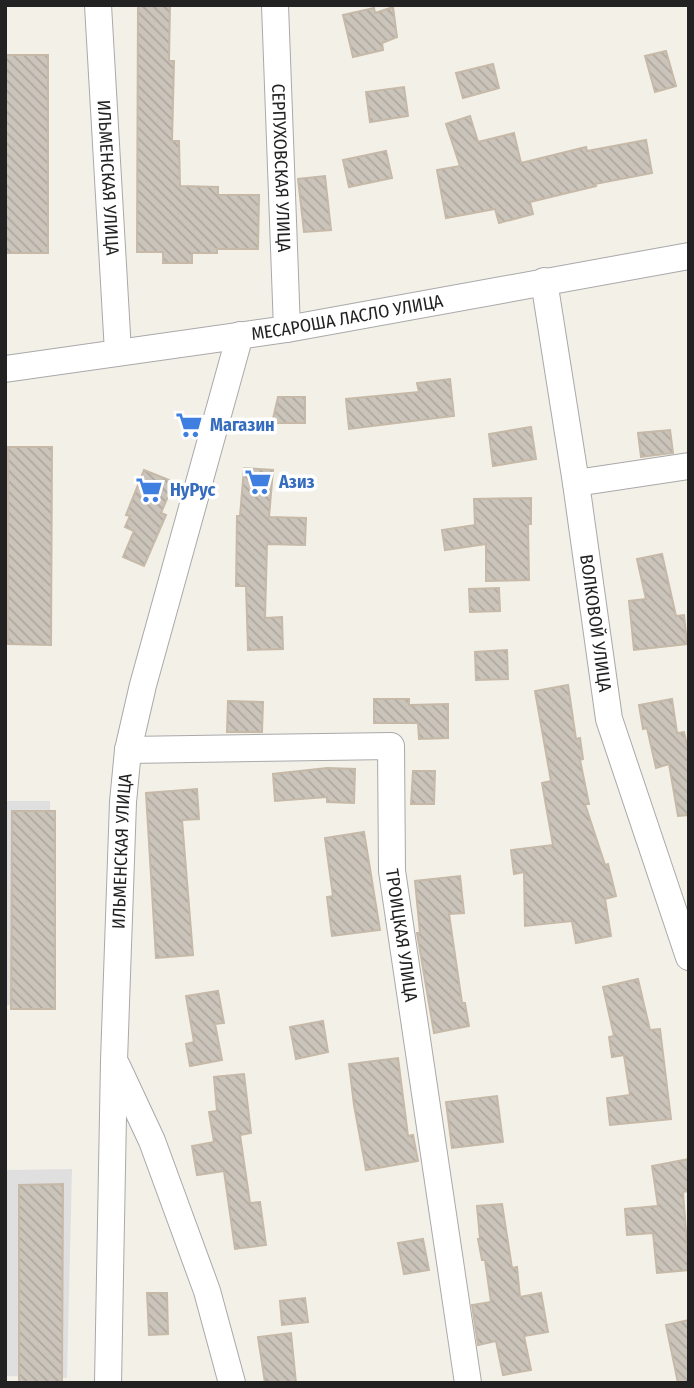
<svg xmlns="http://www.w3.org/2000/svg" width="694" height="1388" viewBox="0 0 694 1388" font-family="'Fira Sans Condensed',sans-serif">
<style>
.residential{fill:#e0dfdf}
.building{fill:url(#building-back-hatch);stroke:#c6b9a8;stroke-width:2}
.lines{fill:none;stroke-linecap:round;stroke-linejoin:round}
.minor-casing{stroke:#a9a9a9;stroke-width:28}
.minor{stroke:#fff;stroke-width:26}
.labels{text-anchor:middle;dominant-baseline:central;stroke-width:7;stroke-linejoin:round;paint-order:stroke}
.street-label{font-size:18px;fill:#222;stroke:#fff}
.shop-label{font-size:18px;font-weight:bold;fill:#366cbe;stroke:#fff;text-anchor:start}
</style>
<defs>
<pattern id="building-back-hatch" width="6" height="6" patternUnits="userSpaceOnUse" patternTransform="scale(1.75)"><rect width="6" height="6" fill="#cbc4ba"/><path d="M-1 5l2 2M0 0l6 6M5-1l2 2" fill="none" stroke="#aea8a0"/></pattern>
</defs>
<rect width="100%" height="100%" fill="#f3f0e8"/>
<g class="residential">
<polygon points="5,801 50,801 55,1003 6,1005"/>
<polygon points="72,1169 67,1378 7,1376 6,1170"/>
</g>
<g class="building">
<polygon points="138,5 170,5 169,61 174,61 172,141 179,141 180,186 218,187 218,195 259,195 258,249 217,249 217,253 192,253 192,263 163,263 163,252 137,252"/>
<polygon points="393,7 397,37 382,43 383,50 353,57 343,15 374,8 375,13"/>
<polygon points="666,51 676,86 655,92 645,56"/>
<rect x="5" y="55" width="43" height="198"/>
<polygon points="493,64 499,88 463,98 456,73"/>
<polygon points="404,87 408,116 370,122 366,92"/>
<polygon points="470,116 478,142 514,133 521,163 586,147 587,151 646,140 652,173 595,184 596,186 530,202 533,214 499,223 495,209 446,218 437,170 460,166 446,124"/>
<polygon points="386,151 392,178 349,187 343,160"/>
<polygon points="325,176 331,230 304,232 298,179"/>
<polygon points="450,379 454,416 349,429 346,399 419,392 417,383"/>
<polygon points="278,397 305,397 305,423 272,423"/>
<polygon points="531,427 536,459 493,466 489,434"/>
<polygon points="670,430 673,453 641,457 638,433"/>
<polygon points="8,447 52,447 51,645 8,644"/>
<polygon points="244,468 273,470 269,517 306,518 305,545 267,544 265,618 282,617 283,649 248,650 246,586 236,586 237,516 240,516"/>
<polygon points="144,470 174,482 161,513 166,515 144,566 123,557 134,531 125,527 130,516 126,515"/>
<polygon points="531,498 531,524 528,524 529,580 486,581 486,544 445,550 442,530 475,525 474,499"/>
<polygon points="662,554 676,616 684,615 687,644 634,650 629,601 646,599 637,559"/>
<polygon points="499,588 500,611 470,612 469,589"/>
<polygon points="507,650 508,679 476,680 475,652"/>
<polygon points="568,685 576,739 580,738 583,759 580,760 589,804 585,804 605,865 608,864 616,896 605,899 611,936 576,943 572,921 525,926 524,872 514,874 511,850 553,845 542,783 551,781 535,691"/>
<polygon points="374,699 409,699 409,705 448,704 448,738 419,739 418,723 374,723"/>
<polygon points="672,699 677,733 684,732 689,753 689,815 678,816 669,764 656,768 647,728 643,729 639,705"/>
<polygon points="228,701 263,702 262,732 227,732"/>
<polygon points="327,768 355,769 354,803 327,802 327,797 275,801 273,774"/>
<polygon points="413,771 435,771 434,804 411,804"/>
<polygon points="197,789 199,819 182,820 193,955 156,958 146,793"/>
<polygon points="12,811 55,811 55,1009 11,1009"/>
<polygon points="364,832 380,930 332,936 327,897 333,896 325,838"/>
<polygon points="460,876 464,913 449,914 462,1003 465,1003 469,1026 434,1033 417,933 420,933 415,881"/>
<polygon points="638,979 650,1030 660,1029 671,1119 610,1125 607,1098 630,1095 624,1055 612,1057 609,1037 614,1036 603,987"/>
<polygon points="218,991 224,1023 215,1024 222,1060 190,1066 186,1044 194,1042 186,996"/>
<polygon points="323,1021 328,1052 296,1059 290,1027"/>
<polygon points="398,1058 408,1136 413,1135 418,1161 366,1170 354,1105 349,1064"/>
<polygon points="244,1074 251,1133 240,1135 250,1203 260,1202 266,1245 235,1249 224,1171 197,1175 192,1146 214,1142 209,1112 217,1111 214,1077"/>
<polygon points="497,1096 503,1142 452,1148 446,1102"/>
<polygon points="689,1159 689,1191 683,1192 689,1270 657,1273 653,1233 627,1235 625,1209 658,1206 652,1166"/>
<polygon points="63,1184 62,1382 19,1382 19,1185"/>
<polygon points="502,1204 512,1268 517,1267 520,1297 541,1293 548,1332 524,1336 531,1370 503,1375 496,1341 478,1345 472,1305 491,1302 485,1260 482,1260 478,1239 480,1239 477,1206"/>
<polygon points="423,1239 429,1270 404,1274 398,1243"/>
<polygon points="147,1293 167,1293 168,1334 149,1335"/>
<polygon points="305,1298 308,1322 282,1325 280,1301"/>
<polygon points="689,1320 689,1383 678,1383 666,1325"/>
<polygon points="291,1333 296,1383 265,1383 258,1337"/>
</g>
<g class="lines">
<g class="minor-casing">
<g id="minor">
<path id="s1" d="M98,5L118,352"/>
<path id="s2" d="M275,5L287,329"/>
<path id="s3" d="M544,281L576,483L609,719L689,957"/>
<path id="s4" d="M5,369L287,329L689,256"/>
<polyline points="576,483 689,466"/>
<path id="s5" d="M128,750L391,746L392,871L468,1383"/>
<polyline points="117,1066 152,1141 207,1291 232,1383"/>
<path id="s6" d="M108,1383L114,1061L123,802L128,750L143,685L240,335"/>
</g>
</g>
<use href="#minor" class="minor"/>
</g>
<defs>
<g id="supermarket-bare" transform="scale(2.1)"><path d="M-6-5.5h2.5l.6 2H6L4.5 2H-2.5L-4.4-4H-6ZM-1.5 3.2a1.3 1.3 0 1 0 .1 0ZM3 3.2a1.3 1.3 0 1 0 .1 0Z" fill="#3f7fe0" stroke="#fff" stroke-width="2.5" paint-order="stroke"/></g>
</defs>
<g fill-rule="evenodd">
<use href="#supermarket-bare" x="189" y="425"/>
<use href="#supermarket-bare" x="258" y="482"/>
<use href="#supermarket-bare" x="149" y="490"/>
</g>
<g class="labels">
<g class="street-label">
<text stroke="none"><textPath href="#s2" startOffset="163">СЕРПУХОВСКАЯ УЛИЦА</textPath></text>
<text stroke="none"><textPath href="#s1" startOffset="173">ИЛЬМЕНСКАЯ УЛИЦА</textPath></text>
<text stroke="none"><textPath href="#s4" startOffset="346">МЕСАРОША ЛАСЛО УЛИЦА</textPath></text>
<text stroke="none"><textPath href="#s3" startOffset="346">ВОЛКОВОЙ УЛИЦА</textPath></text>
<text stroke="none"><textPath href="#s6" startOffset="532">ИЛЬМЕНСКАЯ УЛИЦА</textPath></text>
<text stroke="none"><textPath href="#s5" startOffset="453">ТРОИЦКАЯ УЛИЦА</textPath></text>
</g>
<g class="shop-label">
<text x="210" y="425">Магазин</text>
<text x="279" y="482">Азиз</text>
<text x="170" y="490">НуРус</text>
</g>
</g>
<rect width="694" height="1388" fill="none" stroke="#222222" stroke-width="14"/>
</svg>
